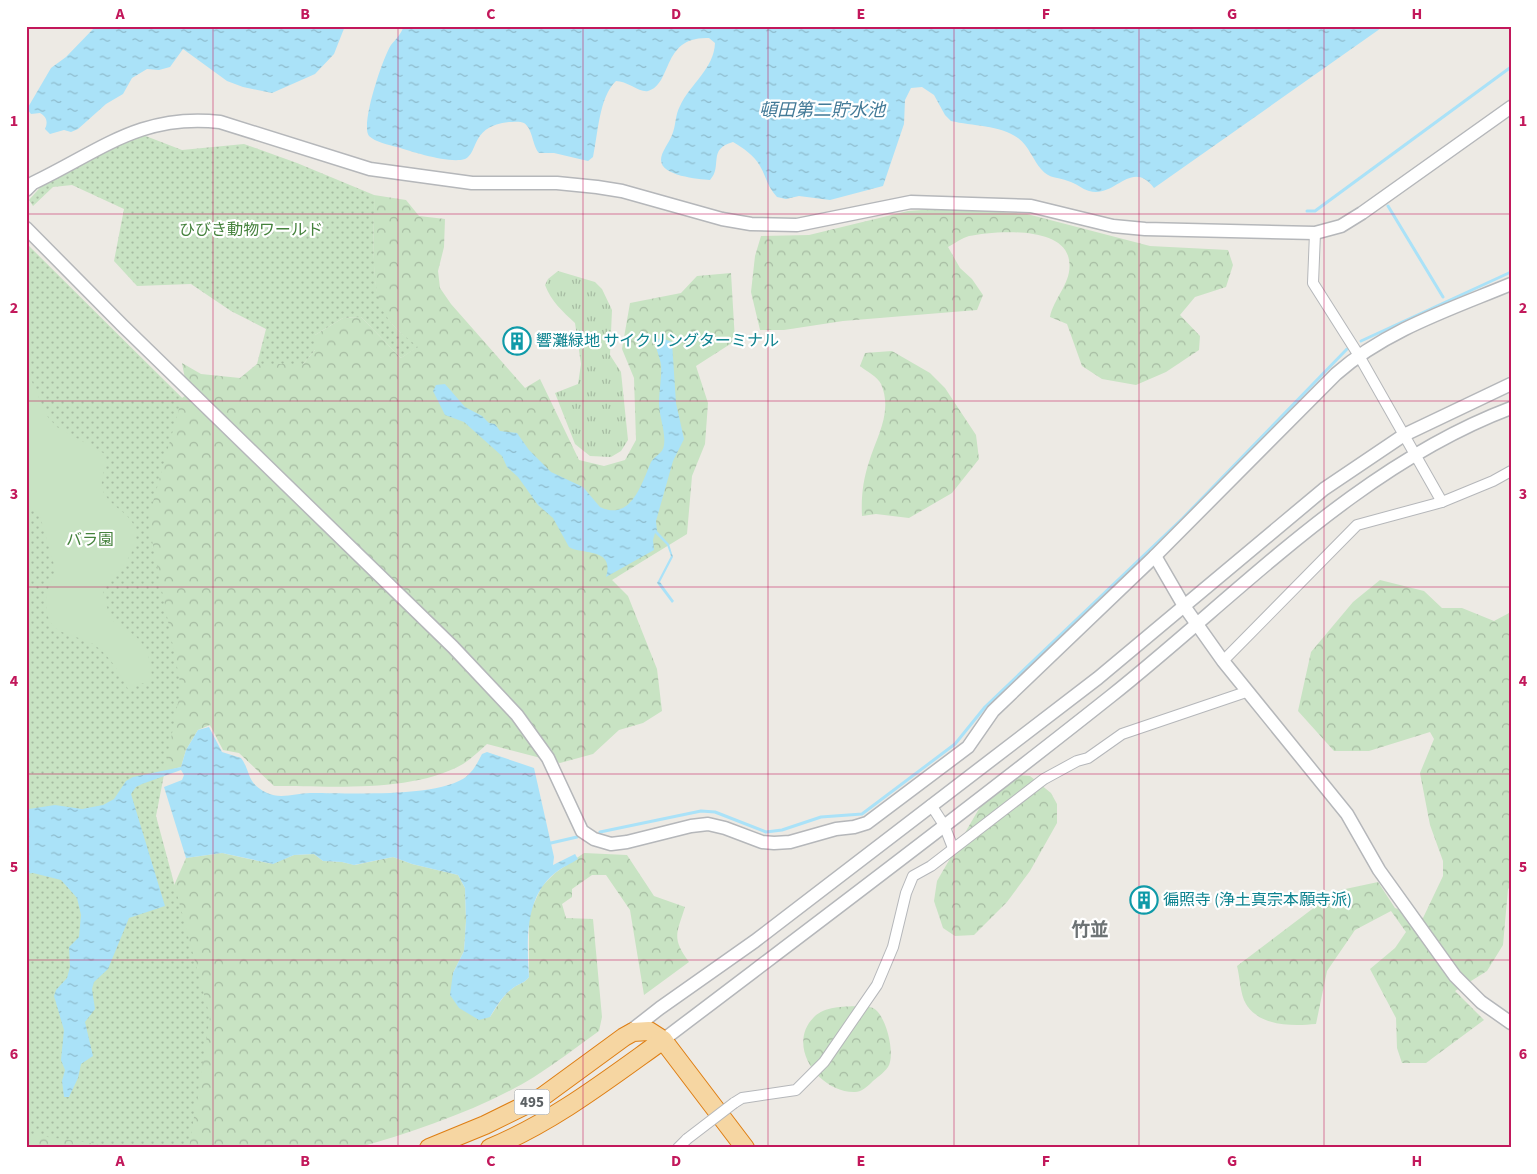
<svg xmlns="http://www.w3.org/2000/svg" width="1537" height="1174" viewBox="0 0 1537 1174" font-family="'Source Sans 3','Noto Sans JP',sans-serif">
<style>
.grass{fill:url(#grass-tufts)}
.forest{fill:url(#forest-crowns)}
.park{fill:url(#park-dots)}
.garden{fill:#c8e3c3}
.water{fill:url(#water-ripples)}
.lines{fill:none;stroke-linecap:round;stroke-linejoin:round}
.stream{stroke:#aae2f8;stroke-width:3}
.minor-casing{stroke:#b5b7ba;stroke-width:12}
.tertiary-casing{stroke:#b5b7ba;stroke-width:15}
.trunk-casing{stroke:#de7e13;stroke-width:20}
.minor{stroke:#fff;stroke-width:10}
.tertiary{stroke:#fff;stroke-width:12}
.trunk{stroke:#f6d6a2;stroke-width:18}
.minor-bridge-casing{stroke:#b5b7ba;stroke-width:12;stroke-linecap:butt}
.minor-bridge{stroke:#fff;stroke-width:10}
.grid{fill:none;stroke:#c2185b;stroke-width:1;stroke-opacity:0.55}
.labels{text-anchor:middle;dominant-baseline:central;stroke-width:4.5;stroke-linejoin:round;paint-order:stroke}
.shield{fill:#fff;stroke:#8d9092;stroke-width:1}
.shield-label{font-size:15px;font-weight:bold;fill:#5c6164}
.park-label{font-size:16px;fill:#45823d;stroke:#fff}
.culture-label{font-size:16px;fill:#0d838f;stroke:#fff;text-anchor:start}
.water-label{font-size:18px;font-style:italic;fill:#437a97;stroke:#fff}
.quarter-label{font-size:19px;font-weight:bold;fill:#6d7375;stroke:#fff}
.neatline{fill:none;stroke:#c2185b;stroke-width:2}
.grid-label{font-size:16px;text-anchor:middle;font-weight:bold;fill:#c2185b}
</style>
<defs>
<pattern id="grass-tufts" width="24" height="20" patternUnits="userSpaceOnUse" patternTransform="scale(1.25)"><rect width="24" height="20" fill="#c8e3c3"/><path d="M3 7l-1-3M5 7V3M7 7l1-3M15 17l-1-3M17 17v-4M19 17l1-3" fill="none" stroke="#a6bba2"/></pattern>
<pattern id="forest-crowns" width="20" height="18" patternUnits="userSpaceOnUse" patternTransform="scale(1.25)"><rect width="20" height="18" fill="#c8e3c3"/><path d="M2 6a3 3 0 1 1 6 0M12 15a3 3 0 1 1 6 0" fill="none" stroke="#a6bba2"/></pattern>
<pattern id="park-dots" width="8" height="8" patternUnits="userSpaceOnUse" patternTransform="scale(1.25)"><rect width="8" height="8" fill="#c8e3c3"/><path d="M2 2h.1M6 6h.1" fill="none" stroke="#a6bba2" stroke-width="1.8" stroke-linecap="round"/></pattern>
<pattern id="water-ripples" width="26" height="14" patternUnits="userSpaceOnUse" patternTransform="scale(1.25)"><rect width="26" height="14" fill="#aae2f8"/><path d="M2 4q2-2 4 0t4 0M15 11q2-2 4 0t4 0" fill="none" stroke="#8ebbcc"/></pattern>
</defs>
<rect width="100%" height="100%" fill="#edeae4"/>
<path class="grass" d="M558,271L595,282L602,289L612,310L610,355L621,372L628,440L621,451L611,457L590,456L575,444L555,393L578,384L581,364L575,323C563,312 551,301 545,285L548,279Z"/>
<g class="forest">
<path d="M374,195L406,200L419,216L445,219L444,247L438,271L440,288L451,304L525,388L540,379L579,460L604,466L625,460L636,440L634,378L622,349L630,303L681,293L697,276L731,273L735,341L696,366L708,403L705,444L692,476L687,534L612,580L628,596L657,669L662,711L643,723L619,730L593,754L560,763L487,744C479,751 471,759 463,764C413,793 330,786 274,786L239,753L223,750L210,725L198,730L186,750L181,767L150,775L120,337L182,398L194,389L185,379L182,363L201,374L240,378L257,364H303L315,350V335L343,318L361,317L401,358L417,347C405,337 393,327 384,314C369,291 375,224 374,195Z"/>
<path d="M948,208L1027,214L1150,246L1228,250L1233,265L1226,287L1195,297L1180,315L1200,336L1199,350L1166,372L1136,385L1102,379L1082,366L1067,324L1050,317C1054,297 1073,282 1069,260C1064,225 993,231 969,236C962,238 955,243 948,247L960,268L972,279L983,295L977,310L843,321L784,330H760L751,292L755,256L761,236L809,235L908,211Z"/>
<path d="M892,351L930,373L945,388L976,435L979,459L952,493L909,518L876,514L862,516C861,497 863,480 869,462C877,436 893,412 881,384C878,377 866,371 860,366L865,353Z"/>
<path d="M1380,580L1424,591L1442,608H1462L1494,621L1511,612V886L1508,889L1503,945L1487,971L1455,991L1484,1020L1426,1063H1402L1397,1048L1396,1018L1370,969L1395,948L1406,932L1391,911L1355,930L1327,971L1316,1024C1293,1026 1260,1027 1246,1004C1240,994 1240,977 1237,966L1336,891L1378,882L1395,908L1423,918L1443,876V861L1430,825L1420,773L1434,739L1430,732L1369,751H1334L1298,711L1311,652L1353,602Z"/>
<polygon points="1015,775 1030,776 1051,793 1057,804 1057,823 1030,871 1007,902 974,935 955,936 943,928 934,901 937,881 991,788"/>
<path d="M222,853L272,864L294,855L314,854L323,861L342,862L355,865L393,857L412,864L458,875L465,888L466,921L464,951L453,973L490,1017C497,1007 503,995 513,988C519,983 524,984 529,977V914L542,886L555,873L584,853L627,855L654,896L685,907C677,933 671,938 689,962L644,995L630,910L606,875H592L572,889V897L562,904L566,918L593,919L602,1017L599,1031C578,1046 556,1063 534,1077C484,1108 414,1132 357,1148H26V874L165,906L186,858Z"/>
<path d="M857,1006C862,1007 869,1006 873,1008C886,1014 896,1055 888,1067C884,1073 876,1078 871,1083C867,1087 861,1092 855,1092C820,1093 785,1046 814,1017C825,1006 843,1007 857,1006Z"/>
</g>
<g class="park">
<path d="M143,135L182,150L244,144L297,163L374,195C375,224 369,291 385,314C393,328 406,337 418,347L401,358L361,317L343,318L315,335V350L303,364H257L266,329L231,311L191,284L137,286L114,261L124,209L72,185L53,187L33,206L29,200L44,183L91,157Z"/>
<polygon points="26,243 182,398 148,520 181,687 156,816 210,1017 189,1148 126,1148 26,1134"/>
</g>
<path class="garden" d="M26,368L47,416L57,427L105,454C109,466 98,479 103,491C107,501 120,509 127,516C153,541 117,571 103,591L110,619C141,639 150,642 152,681L136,685L130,693C121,675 111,656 93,644C73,632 46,638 46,602C45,590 54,580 55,568L39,513L26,505Z"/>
<g class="water">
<path d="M96,26H345L334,54L315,74L272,93L243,87L227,81L183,49L170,67L159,70L147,69L132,78L123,94L106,104L78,129L71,132L64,130L50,134L45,129C48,122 47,117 40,113L31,114L27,109L51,68L66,57Z"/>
<path d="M404,26H1384L1154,188C1131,158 1115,199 1089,191C1082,189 1076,183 1068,181C1058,177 1049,179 1041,169C1033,160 1029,146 1018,138C1000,125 972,126 951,121L945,115L934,95L922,87L911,88L905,100L904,124L883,186L830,200L799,196L786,199L777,197C766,184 767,178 760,166C754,155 743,148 733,142C707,149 723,166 710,180C698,179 661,176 661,160C661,152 669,143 672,135C676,126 675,115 680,106C690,84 714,69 715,43L709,38C661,36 673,84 648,91C640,93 627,81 616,81C599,97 598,134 593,157L588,161L554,153H539C532,145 533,129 524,123C520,121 513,122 509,122C470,126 479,153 465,159C450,164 413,152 397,147C389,145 375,142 369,136C360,125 383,57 391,45C396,39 401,34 404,26Z"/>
<path d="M662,338L672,342L676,403L684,439L673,461L656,521L657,531L669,544L673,557L660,582L674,601L672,603L657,583L671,556L667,545L655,533L653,540L654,550L606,577C615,547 582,555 569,547L553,518L538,505L518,477L507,467L502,456L464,422L445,415L433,391L436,385L445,384L465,407L482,416L489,423L495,424L500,431L517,433L529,450L551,472L583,487L600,507C631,522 642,483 651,462C655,455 663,454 664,445C666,431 659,417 659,403C659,393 662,374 661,365C660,356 655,349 656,340Z"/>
<path d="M209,727L222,752L241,758C252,773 245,782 267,793C282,800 298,792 313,793C347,793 441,798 467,776C474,770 478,762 482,754L487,752L534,768L554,857L553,865L575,854L578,859C571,864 562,867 555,873C524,898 527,941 529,977C524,984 519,983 513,988C503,995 496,1007 490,1017L479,1020L459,1008L450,995L453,973L464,951L466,921L465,888L458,875L412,864L393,857L354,865L342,862L323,861L314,854L294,855L273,864L222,853L186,858L164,787L182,780L184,775L181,770L142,784L136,787L131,794L165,906L129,918L108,969L94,982L92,989L95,1009L85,1022L93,1056L81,1064L78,1078L69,1097H64L62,1081L65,1070L61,1060L64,1030L54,996L56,990L67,978L70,967L69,947L79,937L81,915L77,898L70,890L61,880L33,873L26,874V806L29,809L55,805L82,809L103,805L114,799L126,781L133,777L181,767L186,750L198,730Z"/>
</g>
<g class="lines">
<g class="stream">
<polyline points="1388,206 1443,297"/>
<polyline points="1307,211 1315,211 1511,67"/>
<polyline points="1361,341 1511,272"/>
<polyline points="600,832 701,811 715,812 766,832 782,830 821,817 862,814 955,744 985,707 1183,518 1347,349"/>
<polyline points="551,843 577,837"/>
</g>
<g class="minor-casing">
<g id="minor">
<polyline points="1315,233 1313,283 1358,354 1442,502"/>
<polyline points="1223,661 1357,525 1442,502 1493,481 1511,471"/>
<polyline points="931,805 944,825 953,848"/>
<polyline points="734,1103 742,1098 796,1090 824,1062 877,985 893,947 906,893 913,876 931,866 1044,779 1077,761 1088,758 1122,734 1246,692"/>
<polyline points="678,1148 687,1139"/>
</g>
</g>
<g class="tertiary-casing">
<g id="tertiary">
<path d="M26,190L33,183C100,151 141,113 220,122L370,169L472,183H557L597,187L622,191L722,219L751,224L797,225L911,202L1031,206L1113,226L1145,229L1315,233L1341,226L1362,213L1511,107"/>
<path d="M26,228L122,325L453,647L517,715L548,758L582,831L594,839L611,844L627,842L691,826L708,824L725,828L762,842L774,843L790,842L836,829L854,827L867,823L968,747L993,711L1155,556L1336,374C1386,330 1451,309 1511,284"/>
<polyline points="1155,556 1184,606 1223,661 1347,814 1379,870 1455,976 1481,1002 1511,1023"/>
<polyline points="628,1033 660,1008 755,941 1098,678 1324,489 1404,435 1511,384"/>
<path d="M663,1040C813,926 964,813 1111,696C1238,595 1357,466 1511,408"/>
</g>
</g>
<g class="trunk-casing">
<g id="trunk">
<polyline points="429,1148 485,1125 542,1097 624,1037 633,1032 649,1031 663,1040 745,1148"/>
<path d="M490,1148C553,1122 607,1080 663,1040"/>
</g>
</g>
<use href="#minor" class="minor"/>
<use href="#tertiary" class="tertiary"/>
<use href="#trunk" class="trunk"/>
<g class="minor-bridge-casing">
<polyline id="minor-bridge" points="687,1139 734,1103"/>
</g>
<use href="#minor-bridge" class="minor-bridge"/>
</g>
<path class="grid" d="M213,26V1148M398,26V1148M583,26V1148M768,26V1148M954,26V1148M1139,26V1148M1324,26V1148M26,214H1511M26,401H1511M26,587H1511M26,774H1511M26,960H1511"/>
<defs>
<g id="building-ring" transform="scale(1.4375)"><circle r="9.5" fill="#fff" stroke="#0f9aa8" stroke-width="1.5"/><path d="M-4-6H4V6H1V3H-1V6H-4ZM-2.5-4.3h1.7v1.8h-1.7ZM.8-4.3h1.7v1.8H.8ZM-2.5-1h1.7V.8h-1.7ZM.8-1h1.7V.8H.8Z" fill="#0f9aa8"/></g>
</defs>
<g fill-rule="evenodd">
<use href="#building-ring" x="517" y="341"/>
<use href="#building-ring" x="1144" y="900"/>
</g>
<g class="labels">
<rect class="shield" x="514.5" y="1089.5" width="35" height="25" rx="4"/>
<g class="shield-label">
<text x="532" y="1102">495</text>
</g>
<g class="park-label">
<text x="251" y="230">ひびき動物ワールド</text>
<text x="90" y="540">バラ園</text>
</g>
<g class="culture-label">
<text x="536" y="341">響灘緑地 サイクリングターミナル</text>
<text x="1163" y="900">徧照寺 (浄土真宗本願寺派)</text>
</g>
<g class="water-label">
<text x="822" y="110">頓田第二貯水池</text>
</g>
<g class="quarter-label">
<text x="1090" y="930">竹並</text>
</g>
</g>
<rect width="1537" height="1174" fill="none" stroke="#ffffff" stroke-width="55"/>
<rect x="28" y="28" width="1482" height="1118" class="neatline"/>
<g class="grid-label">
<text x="120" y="19">A</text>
<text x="305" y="19">B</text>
<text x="491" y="19">C</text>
<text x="676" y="19">D</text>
<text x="861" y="19">E</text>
<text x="1046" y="19">F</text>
<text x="1232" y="19">G</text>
<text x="1417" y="19">H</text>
<text x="14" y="126">1</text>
<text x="1523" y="126">1</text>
<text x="14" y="313">2</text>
<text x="1523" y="313">2</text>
<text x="14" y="499">3</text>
<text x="1523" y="499">3</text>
<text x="14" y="686">4</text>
<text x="1523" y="686">4</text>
<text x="14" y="872">5</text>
<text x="1523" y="872">5</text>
<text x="14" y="1059">6</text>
<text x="1523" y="1059">6</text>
<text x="120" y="1166">A</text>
<text x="305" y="1166">B</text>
<text x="491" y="1166">C</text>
<text x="676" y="1166">D</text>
<text x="861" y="1166">E</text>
<text x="1046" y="1166">F</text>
<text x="1232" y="1166">G</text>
<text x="1417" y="1166">H</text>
</g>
</svg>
